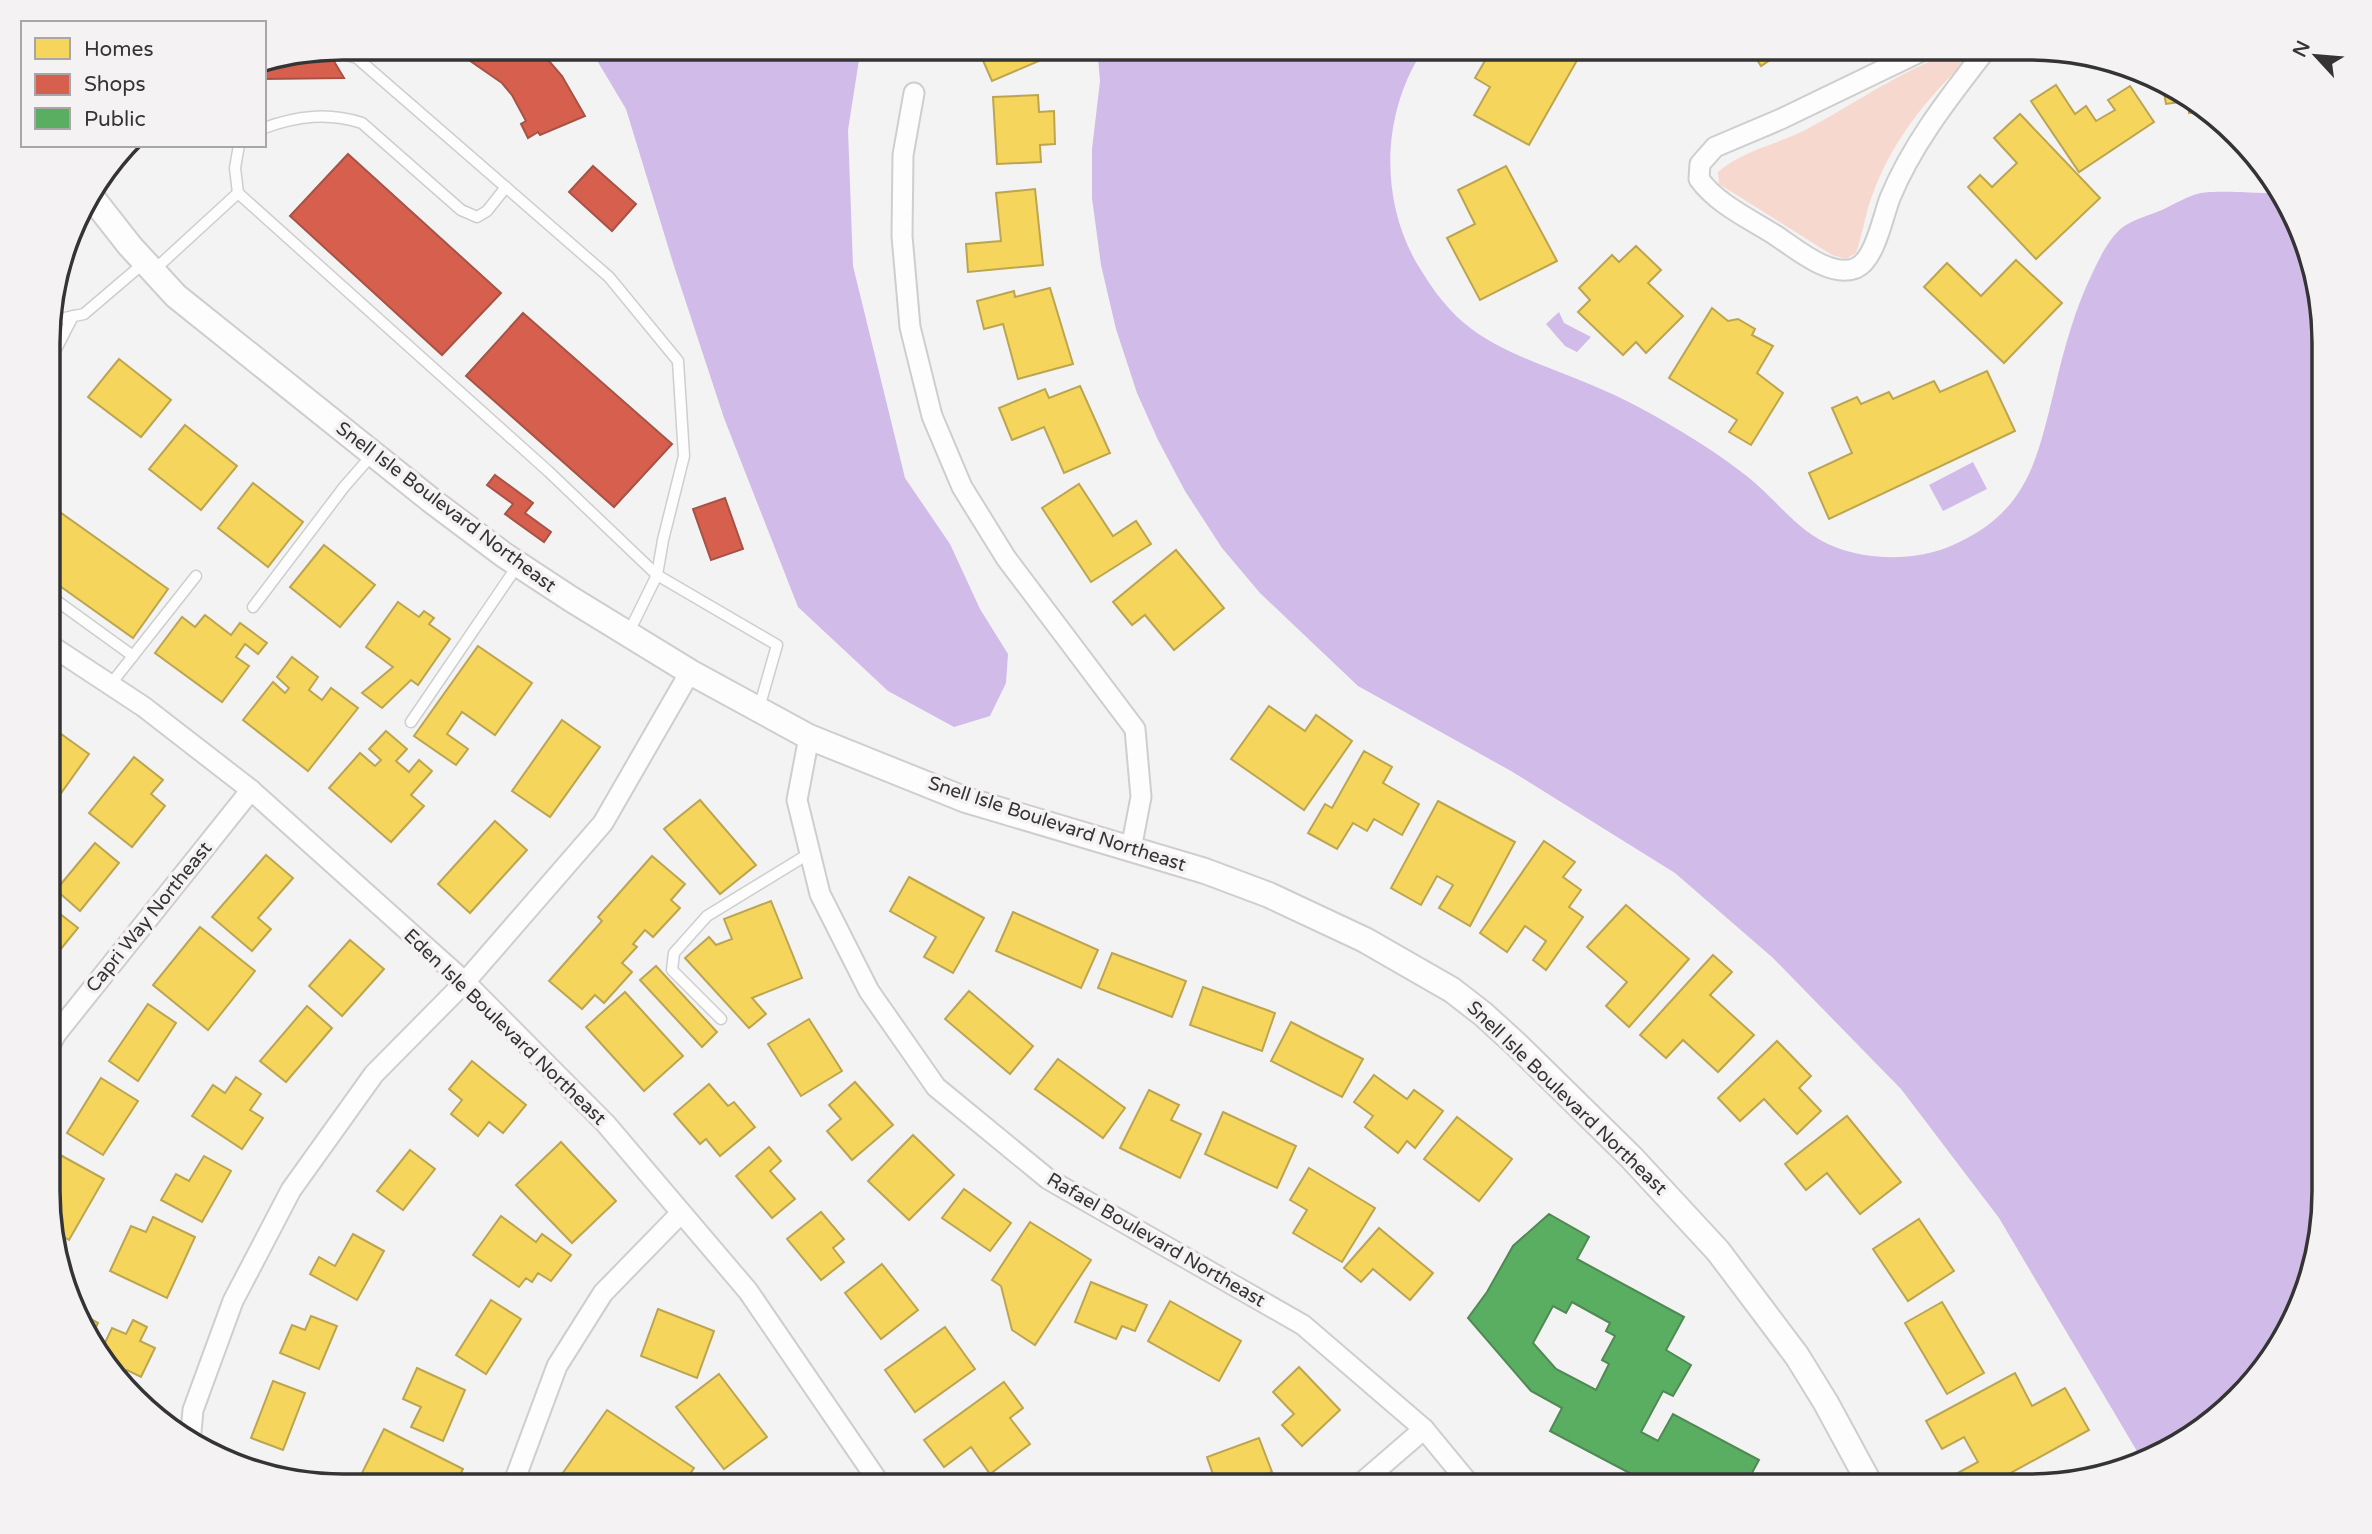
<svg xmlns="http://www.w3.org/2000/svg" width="2372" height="1534" viewBox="0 0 2372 1534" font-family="'Varela Round',sans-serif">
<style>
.green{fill:#f7d8ce}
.water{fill:#d1bbe9}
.homes{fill:#f6d55c;stroke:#bca550;stroke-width:2}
.shops{fill:#d6604d;stroke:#a65346;stroke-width:2}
.public{fill:#5aae61;stroke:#4f8954;stroke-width:2;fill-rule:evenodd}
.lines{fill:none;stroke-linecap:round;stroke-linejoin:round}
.service-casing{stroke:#cfcece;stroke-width:13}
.minor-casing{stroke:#cfcece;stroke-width:23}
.tertiary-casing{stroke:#cfcece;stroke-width:28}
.service{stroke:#fdfdfd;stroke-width:10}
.minor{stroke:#fdfdfd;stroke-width:19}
.tertiary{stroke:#fdfdfd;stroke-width:24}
.labels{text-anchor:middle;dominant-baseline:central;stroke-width:7;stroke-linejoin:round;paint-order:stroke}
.street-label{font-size:19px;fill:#353434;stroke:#f5f2f3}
.rim{fill:none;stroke:#353434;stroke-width:3.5}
</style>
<rect width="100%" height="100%" fill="#f4f3f3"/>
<path class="green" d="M1966,49L1968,60C1927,96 1890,145 1872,196C1865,214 1863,234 1856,253L1846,259L1832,255L1719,184L1718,172C1744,150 1779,144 1809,128C1856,103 1915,61 1966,49Z"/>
<g class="water">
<polygon points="589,47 861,47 848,130 853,266 905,478 950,544 980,609 1008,654 1006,683 990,716 954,727 888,691 798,607 724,418 674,266 626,109"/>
<path d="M1097,47H1425C1382,111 1379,196 1416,262C1430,285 1443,305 1464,323C1496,350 1538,363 1577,379C1610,392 1641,407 1672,426C1698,441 1724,458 1748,477C1778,501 1798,533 1835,547C1872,561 1917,561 1953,545C2028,512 2037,460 2055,387C2064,349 2075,309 2092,274C2100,257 2109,238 2123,227C2134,219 2150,215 2162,210C2174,204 2188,196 2201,193C2216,190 2269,193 2285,195L2324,324V1210L2309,1286L2275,1356L2177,1447L2141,1458L1999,1218L1901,1089L1773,958L1675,873L1511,771L1358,686L1260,593L1222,548L1185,491L1158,440L1137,393L1116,329L1101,265L1092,198V149L1100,81Z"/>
<polygon points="1559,312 1564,323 1591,337 1577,352 1565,346 1546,324"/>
<polygon points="1973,462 1987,489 1943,511 1929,485"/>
</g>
<g class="homes">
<polygon points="977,47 1050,47 1053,55 992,81"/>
<polygon points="1493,47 1584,48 1529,145 1474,115 1490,87 1475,78"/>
<polygon points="1749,47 1790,47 1761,66"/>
<polygon points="2162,82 2194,97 2206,110 2189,113 2188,101 2166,104"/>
<polygon points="2056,85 2075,114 2086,106 2096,121 2115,110 2108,100 2130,86 2154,122 2079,172 2031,101"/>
<polygon points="1038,95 1039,112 1054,111 1055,144 1040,145 1041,162 997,164 993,97"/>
<polygon points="2020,114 2100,198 2036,259 1968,187 1980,175 1992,187 2017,163 1994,138"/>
<polygon points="1506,166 1557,261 1480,300 1447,238 1475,224 1458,190"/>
<polygon points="1035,189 1043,265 968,272 966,244 1001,241 996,193"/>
<polygon points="1636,246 1661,270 1648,283 1683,316 1646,353 1636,342 1623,355 1578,312 1590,300 1579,288 1612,255 1619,262"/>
<polygon points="2016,260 2062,303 2004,363 1924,287 1947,263 1981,296"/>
<polygon points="1050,288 1073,364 1018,379 1003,324 984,329 977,301 1014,291 1015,297"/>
<polygon points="1712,308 1728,321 1738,319 1755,329 1752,335 1773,346 1757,373 1783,393 1751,445 1729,432 1737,420 1669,378"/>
<polygon points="119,359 171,400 141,437 88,397"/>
<polygon points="1987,371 2015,431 1829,519 1809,473 1852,453 1832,408 1857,397 1861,404 1889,392 1893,399 1934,381 1940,392"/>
<polygon points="1080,386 1110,453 1064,473 1044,427 1012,440 999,408 1045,389 1049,398"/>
<polygon points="185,425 237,466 201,510 149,469"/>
<polygon points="253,483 303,522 268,567 218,528"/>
<polygon points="1079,484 1113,536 1136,521 1151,544 1091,582 1042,508"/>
<polygon points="50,505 168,589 133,638 50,579"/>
<polygon points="324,545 375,585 340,627 290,587"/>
<polygon points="1176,550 1224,608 1174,650 1145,615 1132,625 1113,602"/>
<polygon points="398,602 419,617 424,611 434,618 429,624 450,639 418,685 411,680 382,708 362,693 393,667 366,647"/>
<polygon points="205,615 231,635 240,623 267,643 258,654 245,644 236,657 249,666 222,702 155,653 182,617 195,627"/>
<polygon points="478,646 532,683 495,735 462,712 447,734 468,749 456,765 414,736"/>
<polygon points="292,657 318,677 309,690 322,700 331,688 358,708 308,771 243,720 273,682 285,693 289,688 277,677"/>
<polygon points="1269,706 1305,731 1316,715 1352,741 1304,810 1231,759"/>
<polygon points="562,720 600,747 550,817 512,791"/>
<polygon points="50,726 89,754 59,796 50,789"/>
<polygon points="386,731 407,749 396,761 409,772 419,760 432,771 411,795 424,806 391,842 329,788 360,753 375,766 381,760 369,749"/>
<polygon points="1364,751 1392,767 1383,783 1419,804 1402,835 1374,819 1367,831 1353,823 1337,849 1308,833 1325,804 1332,808"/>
<polygon points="134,757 163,780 151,794 165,806 132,847 89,813"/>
<polygon points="700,800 756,865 720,894 664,829"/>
<polygon points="1438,801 1515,842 1470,926 1439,908 1453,885 1437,876 1421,905 1391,888"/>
<polygon points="495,821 527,850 470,913 438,884"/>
<polygon points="1544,841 1575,862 1563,877 1581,890 1569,907 1583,917 1546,970 1533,960 1546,941 1525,926 1507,952 1480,933"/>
<polygon points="95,843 119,863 80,911 56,890"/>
<polygon points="266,855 293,878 258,918 271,929 252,951 212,917"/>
<polygon points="652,856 685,884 671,900 680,908 653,937 645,930 633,944 637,947 622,963 632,972 604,1003 595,995 582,1009 549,981 602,921 598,917"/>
<polygon points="909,877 984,918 953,973 924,957 936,937 890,911"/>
<polygon points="771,901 802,978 752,998 766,1014 749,1028 685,958 709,937 716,945 732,939 724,919"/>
<polygon points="1626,905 1689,959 1629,1027 1606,1006 1627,982 1587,947"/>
<polygon points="50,906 78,928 60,950 56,947 52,952 50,950"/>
<polygon points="1013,912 1098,950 1081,988 996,951"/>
<polygon points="200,927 255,971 208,1030 153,985"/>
<polygon points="350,940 384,969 342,1016 309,986"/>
<polygon points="1112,953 1186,981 1172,1017 1098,988"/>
<polygon points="1713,955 1732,972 1710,995 1754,1035 1718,1072 1683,1040 1666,1058 1640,1035"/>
<polygon points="656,966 717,1032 702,1047 640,980"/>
<polygon points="1203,987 1275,1013 1262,1051 1190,1025"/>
<polygon points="969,991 1033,1046 1010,1074 945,1019"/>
<polygon points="625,992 683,1056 644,1091 586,1027"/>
<polygon points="148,1004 176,1023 138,1081 109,1061"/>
<polygon points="307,1006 332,1028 286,1082 260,1061"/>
<polygon points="809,1019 842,1071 801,1096 768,1044"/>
<polygon points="1291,1022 1363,1059 1342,1097 1271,1061"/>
<polygon points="1777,1041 1811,1076 1799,1088 1821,1111 1797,1134 1764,1099 1740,1121 1718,1098"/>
<polygon points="1058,1059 1125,1108 1103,1138 1035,1089"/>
<polygon points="472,1061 526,1105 503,1133 489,1122 478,1136 451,1114 462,1100 449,1089"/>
<polygon points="1374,1075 1407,1099 1414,1090 1443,1111 1415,1148 1407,1141 1398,1153 1365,1127 1373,1116 1354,1102"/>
<polygon points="236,1077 261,1094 250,1110 263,1118 242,1149 192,1116 213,1085 225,1093"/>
<polygon points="101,1078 138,1101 103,1155 67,1133"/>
<polygon points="855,1082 893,1125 852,1160 827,1131 841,1119 829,1105"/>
<polygon points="709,1084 728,1106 734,1102 755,1127 720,1156 706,1139 700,1144 674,1114"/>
<polygon points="1149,1090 1179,1105 1171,1120 1201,1134 1180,1178 1120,1148"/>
<polygon points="1223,1112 1296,1146 1277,1188 1205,1154"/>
<polygon points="1847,1116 1901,1182 1860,1214 1827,1173 1806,1190 1785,1164"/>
<polygon points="1457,1117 1512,1159 1479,1201 1424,1159"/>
<polygon points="913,1135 954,1175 909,1220 868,1181"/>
<polygon points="561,1142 616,1201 572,1243 516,1185"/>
<polygon points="769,1147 781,1161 770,1171 795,1199 772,1218 736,1176"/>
<polygon points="410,1150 435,1169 403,1210 377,1191"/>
<polygon points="53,1151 104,1179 69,1240 50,1229 50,1156"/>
<polygon points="204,1156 231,1171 202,1222 161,1200 176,1174 189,1181"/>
<polygon points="1309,1168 1375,1208 1342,1262 1293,1233 1307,1210 1290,1200"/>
<polygon points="964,1189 1011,1223 990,1251 942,1218"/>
<polygon points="821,1212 844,1239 833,1248 844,1262 821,1280 787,1239"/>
<polygon points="501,1216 536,1242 542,1234 571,1255 551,1281 538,1273 532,1282 526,1278 519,1287 473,1255"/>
<polygon points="153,1217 195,1237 167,1298 110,1271 131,1226 146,1232"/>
<polygon points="1919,1219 1954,1271 1908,1301 1873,1249"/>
<polygon points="1030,1222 1091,1260 1035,1345 1012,1330 1001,1286 992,1280"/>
<polygon points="1379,1228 1433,1273 1410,1300 1373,1269 1361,1282 1344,1268"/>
<polygon points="353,1234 384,1251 357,1300 310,1274 319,1257 335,1266"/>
<polygon points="882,1264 918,1310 881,1339 845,1293"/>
<polygon points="1091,1282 1147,1305 1135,1331 1122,1326 1116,1339 1075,1322"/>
<polygon points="491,1300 521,1319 486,1374 456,1355"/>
<polygon points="1170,1301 1241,1341 1219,1381 1148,1341"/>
<polygon points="1942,1302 1984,1373 1947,1394 1905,1323"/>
<polygon points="658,1309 714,1331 697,1378 641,1356"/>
<polygon points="78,1312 98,1323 89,1341 87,1339"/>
<polygon points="311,1316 337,1326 319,1369 280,1353 292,1325 305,1330"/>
<polygon points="133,1320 147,1327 140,1341 155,1348 141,1377 127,1370 123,1378 100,1353 112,1328 126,1334"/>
<polygon points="945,1327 975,1369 915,1412 885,1370"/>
<polygon points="1299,1367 1340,1410 1302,1446 1282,1425 1294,1414 1273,1392"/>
<polygon points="417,1368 465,1390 443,1441 411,1427 421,1407 403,1399"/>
<polygon points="2015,1373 2032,1406 2065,1388 2089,1430 1987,1486 1963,1486 1956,1474 1978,1462 1964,1437 1942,1449 1926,1421"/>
<polygon points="719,1374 767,1437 724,1469 676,1407"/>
<polygon points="273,1381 305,1393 283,1450 251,1438"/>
<polygon points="1004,1382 1023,1408 1010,1418 1030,1444 990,1474 971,1447 944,1467 924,1440"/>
<polygon points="607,1410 694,1468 681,1487 574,1487 560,1477"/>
<polygon points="384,1429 463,1469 454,1487 355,1487"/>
<polygon points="1259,1438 1272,1472 1230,1486 1217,1486 1207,1457"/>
<polygon points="1106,1476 1111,1486 1085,1486"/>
</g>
<g class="shops">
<polygon points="396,47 438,47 433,59 416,51 411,60 394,52"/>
<polygon points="468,47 537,47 562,76 585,116 540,135 538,132 528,138 521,124 526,121 512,95 502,83 463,56"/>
<polygon points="329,53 344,78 264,79 264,63 311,54"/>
<polygon points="348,154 501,293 442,355 290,216"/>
<polygon points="593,166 636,204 612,231 569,192"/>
<polygon points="523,313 672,444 614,507 466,376"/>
<polygon points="495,475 533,503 525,513 551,532 544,542 505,514 513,504 487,485"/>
<polygon points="725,498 743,549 711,560 693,509"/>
</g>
<path class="public" d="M1549,1214L1589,1237L1577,1259L1684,1317L1666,1350L1691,1365L1673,1396L1663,1391L1641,1432L1658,1441L1673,1414L1759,1460L1745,1486H1654L1550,1431L1562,1408L1531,1391L1468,1318L1487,1292L1513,1246ZM1572,1302L1610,1323L1606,1331L1615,1336L1602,1360L1609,1364L1596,1390L1556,1369L1533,1343L1553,1306L1566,1313Z"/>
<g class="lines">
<g class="service-casing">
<g id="service">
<polyline points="329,50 357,58 609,277 678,361 684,456 663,540 657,575 628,634"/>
<path d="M264,128C297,116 328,112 362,123L461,210L477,217L487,211L506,187"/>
<polyline points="238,193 235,168 239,145"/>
<polyline points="153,271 238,193 548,471 657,575 777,645 759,708"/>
<polyline points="50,321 84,314 145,262"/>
<polyline points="50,361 73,316"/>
<polyline points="50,596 133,656"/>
<polyline points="253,607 344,487 372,455"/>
<polyline points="110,685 196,576"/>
<polyline points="411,722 518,565"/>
<polyline points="721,1019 672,970 674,953 707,916 810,853"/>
</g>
</g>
<g class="minor-casing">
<g id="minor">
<path d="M1930,47L1781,119L1715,147L1700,164L1699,179C1717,204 1750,219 1775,235C1795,248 1831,279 1856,268C1875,260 1883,216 1890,198C1913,142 1951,95 1988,47"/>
<polyline points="914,93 903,155 902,236 910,327 932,416 962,487 1006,558 1135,729 1141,797 1131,849"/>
<polyline points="50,645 144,707 251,790 465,982 606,1124 748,1291 882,1487"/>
<polyline points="809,737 797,800 820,894 869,991 936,1087 1048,1179 1303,1325 1424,1429 1471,1486"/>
<polyline points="50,1045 56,1034 251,790"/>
<polyline points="190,1443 193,1410 233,1301 291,1190 374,1074 465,982 603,823 690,672"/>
<polyline points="1358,1486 1424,1429"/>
<polyline points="512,1487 557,1366 603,1293 680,1214"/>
</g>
</g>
<g class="tertiary-casing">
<polyline id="tertiary" points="90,195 130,246 176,296 432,501 504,555 571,599 690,672 809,737 966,800 1205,871 1269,895 1365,940 1452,990 1483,1014 1518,1046 1631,1157 1718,1251 1797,1356 1826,1403 1871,1486"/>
</g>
<use href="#service" class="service"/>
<use href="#minor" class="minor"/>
<use href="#tertiary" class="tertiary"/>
</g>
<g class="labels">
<g class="street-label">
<text transform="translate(446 507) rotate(37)">Snell Isle Boulevard Northeast</text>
<text transform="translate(1057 824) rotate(18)">Snell Isle Boulevard Northeast</text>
<text transform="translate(149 917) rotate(-51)">Capri Way Northeast</text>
<text transform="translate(505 1027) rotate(44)">Eden Isle Boulevard Northeast</text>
<text transform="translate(1567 1098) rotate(44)">Snell Isle Boulevard Northeast</text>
<text transform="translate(1156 1240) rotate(30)">Rafael Boulevard Northeast</text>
</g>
</g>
<path d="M0 0H2372V1534H0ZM343 60H2029A283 283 0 0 1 2312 343V1191A283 283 0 0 1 2029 1474H343A283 283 0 0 1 60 1191V343A283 283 0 0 1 343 60Z" fill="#f5f2f3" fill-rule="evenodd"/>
<path class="rim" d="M343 60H2029A283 283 0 0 1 2312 343V1191A283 283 0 0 1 2029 1474H343A283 283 0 0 1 60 1191V343A283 283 0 0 1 343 60Z"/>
<rect x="21" y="21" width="245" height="126" fill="#f5f2f3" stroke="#a8a6a7" stroke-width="2"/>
<rect x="35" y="38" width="35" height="21" fill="#f6d55c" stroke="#a8a6a7" stroke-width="2"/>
<text x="84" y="56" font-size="21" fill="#353434">Homes</text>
<rect x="35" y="74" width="35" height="21" fill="#d6604d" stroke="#a8a6a7" stroke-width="2"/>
<text x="84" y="91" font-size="21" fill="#353434">Shops</text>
<rect x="35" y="108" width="35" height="21" fill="#5aae61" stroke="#a8a6a7" stroke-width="2"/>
<text x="84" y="126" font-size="21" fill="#353434">Public</text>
<g transform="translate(2316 56) rotate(296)" stroke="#f5f2f3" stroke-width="5" paint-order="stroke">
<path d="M0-5L12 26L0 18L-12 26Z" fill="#353434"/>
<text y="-10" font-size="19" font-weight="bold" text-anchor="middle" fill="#353434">N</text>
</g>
</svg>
